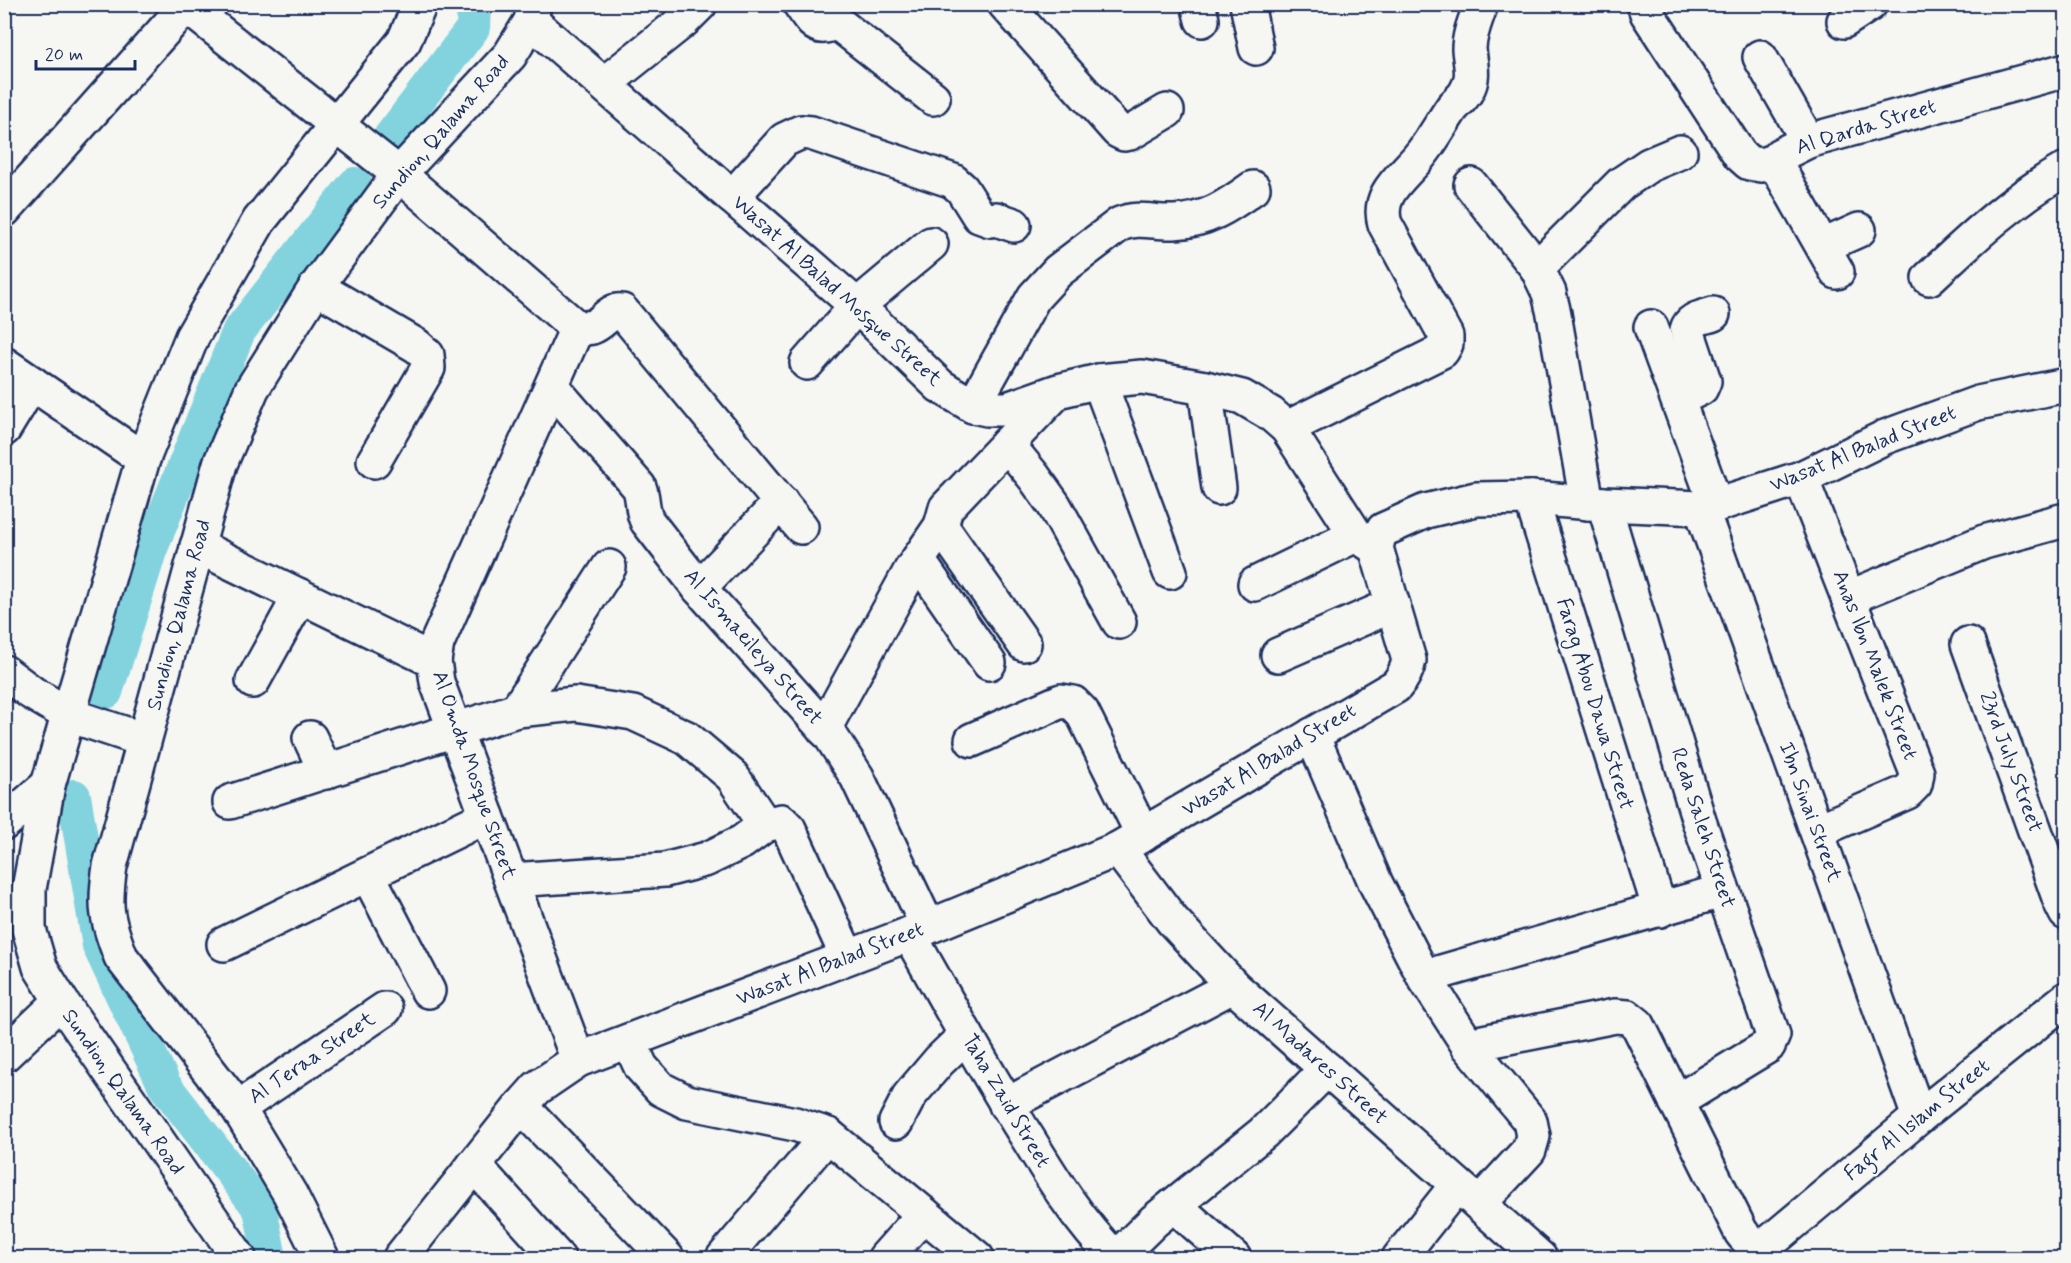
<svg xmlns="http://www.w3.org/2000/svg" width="2071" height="1263" viewBox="0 0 2071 1263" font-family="Mynerve,sans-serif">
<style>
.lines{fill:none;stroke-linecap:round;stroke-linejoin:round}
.canal{stroke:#83d3df;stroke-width:34}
.minor-casing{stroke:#1b2f5e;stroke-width:38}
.tertiary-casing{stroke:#1b2f5e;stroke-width:38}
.minor{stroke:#f6f6f2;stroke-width:33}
.tertiary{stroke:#f6f6f2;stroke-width:33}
.labels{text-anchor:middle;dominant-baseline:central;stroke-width:4.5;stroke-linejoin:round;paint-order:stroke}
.street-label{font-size:21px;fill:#1b2f5e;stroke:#f6f6f2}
</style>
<rect width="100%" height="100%" fill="#f6f6f2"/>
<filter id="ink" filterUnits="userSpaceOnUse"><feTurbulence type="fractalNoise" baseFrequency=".0167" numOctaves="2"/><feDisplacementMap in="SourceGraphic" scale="12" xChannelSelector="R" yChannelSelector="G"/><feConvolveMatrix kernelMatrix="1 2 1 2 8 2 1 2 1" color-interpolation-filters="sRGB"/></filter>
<g filter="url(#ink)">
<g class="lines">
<g class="canal">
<polyline points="390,137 473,28 474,4"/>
<polyline points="106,692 151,548 239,331 355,184"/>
<polyline points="74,796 99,946 165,1086 260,1209 270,1258"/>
</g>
<g class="minor-casing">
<g id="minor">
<path d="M800,4C806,12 813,28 825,26C831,25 833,23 839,24L933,98"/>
<polyline points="1005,4 1118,131 1124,134 1130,133 1167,111"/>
<polyline points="1198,4 1202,20"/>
<polyline points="1247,4 1256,48"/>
<polyline points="1644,4 1647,13 1740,155 1749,163 1761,165 1774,161 1780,155 1808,141 2066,70"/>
<polyline points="531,21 857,306 940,386 973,406 987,409 1007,409 1058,391 1099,381 1142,377 1205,388 1242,397 1271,414 1287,428 1356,535 1376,548"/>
<polyline points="1844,21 1870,4"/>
<polyline points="1760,57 1808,141"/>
<polyline points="604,84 683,21 700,4"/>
<polyline points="1774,161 1837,272"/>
<path d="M399,174L577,328C582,328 588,328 592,327C604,323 609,309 622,311L801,527"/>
<polyline points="1471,185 1537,268 1549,293 1554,314 1587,503"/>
<polyline points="732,197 784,140 801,132 811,133 953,181 962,189 979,216 990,220 996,219 1014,225"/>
<polyline points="4,210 186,6"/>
<polyline points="1823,246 1859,230"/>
<polyline points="1537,268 1621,184 1649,165 1680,152"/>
<path d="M1929,278C1972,238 2014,198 2066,169"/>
<polyline points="316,287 417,346 427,355 428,368 374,461"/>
<polyline points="1651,327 1716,505"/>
<polyline points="577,328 437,643 434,661 437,682 578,1060"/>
<polyline points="807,363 857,306 931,244"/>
<polyline points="4,364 143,459"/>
<polyline points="1099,381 1170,572"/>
<path d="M552,387L639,487C644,498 641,509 647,521L699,588L830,735L857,777L928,927"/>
<polyline points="1205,388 1219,488"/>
<path d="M1678,399L1701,388L1704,381L1687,330C1690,318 1703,318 1713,314"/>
<path d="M973,406L1034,297L1058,271L1120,224C1139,216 1154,223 1174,222C1206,221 1228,206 1253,188"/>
<path d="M1287,428L1442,351L1446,344V336L1385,224C1376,195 1401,178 1418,158C1431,143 1441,124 1452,108C1457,102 1464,97 1467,90C1475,77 1470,63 1469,49C1469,34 1476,19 1481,4"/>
<polyline points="4,429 32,383"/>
<polyline points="1007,444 1034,477 1054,505 1119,622"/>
<polyline points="1801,478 1917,773 1915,784 1907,792 1817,831"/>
<polyline points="1531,498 1660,910"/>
<polyline points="1604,504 1699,821 1773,1035 1768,1046 1676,1102"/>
<polyline points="1701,508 1919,1117"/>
<polyline points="941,526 1024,644"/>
<polyline points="197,546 434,661"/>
<polyline points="918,560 989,663"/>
<polyline points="1255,584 1356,535"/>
<polyline points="699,588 781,502"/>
<polyline points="1848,598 1984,542 2061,521"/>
<polyline points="1968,644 2061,903 2066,913"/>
<polyline points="1278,655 1393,605"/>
<polyline points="4,672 32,693 69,715 144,740"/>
<polyline points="253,681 300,596"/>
<polyline points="517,710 609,567"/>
<polyline points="824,729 911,570 941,526 946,508 1055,394"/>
<polyline points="1312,735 1376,884 1424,977 1468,1045 1530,1121 1533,1136 1529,1150 1479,1204"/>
<polyline points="310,738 326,772"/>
<polyline points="972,740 1061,701 1073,703 1082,712 1143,835"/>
<polyline points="230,802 517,710 576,704 633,713 687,738 732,776 765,825"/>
<polyline points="4,823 48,785"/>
<path d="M1118,849L1396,686C1403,678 1407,671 1409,660L1376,548L1379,535L1383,530L1426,511L1476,499L1531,498L1604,504L1701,508L1716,505L1801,478L1885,437L1978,403L2066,385"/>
<polyline points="368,875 428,991"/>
<polyline points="511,880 665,870 707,859 742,842 765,825 781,821 789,829 847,956"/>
<path d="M909,934C948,1003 986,1073 1029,1140C1056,1184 1079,1221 1115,1258"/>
<polyline points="224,944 487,816"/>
<polyline points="1424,977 1722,891"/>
<polyline points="629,1041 641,1067 661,1089 687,1102 795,1124 828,1135 977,1258"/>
<path d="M1468,1045L1615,1016L1628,1017L1638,1025L1741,1232C1748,1242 1756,1246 1769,1243L1919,1117L2066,999"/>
<polyline points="4,1055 61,1001"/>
<polyline points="1006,1105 1233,986"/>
<polyline points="521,1106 667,1258"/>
<polyline points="238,1108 385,1009"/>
<polyline points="896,1122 910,1095 939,1061 966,1035"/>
<polyline points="474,1165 558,1258"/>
<polyline points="1174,1205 1234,1258"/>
<polyline points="239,1258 61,1001 40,967 29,929 29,889 48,785 143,459 192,337 259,221 404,41 420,4"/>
<polyline points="723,1258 828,1135"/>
<polyline points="885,1258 924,1214"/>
<polyline points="1116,1258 1154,1221 1263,1133 1327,1069"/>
<polyline points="1399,1258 1457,1185"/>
</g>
</g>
<g class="tertiary-casing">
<g id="tertiary">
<polyline points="184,4 399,174"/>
<path d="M322,1258L290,1194L238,1108L121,957C106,919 104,906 110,866L220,464L252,389L316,287L399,174L510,55L531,21L534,4"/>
<polyline points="400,1258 521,1106 537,1088 578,1060 928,927 1118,849 1172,920 1233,986 1540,1258"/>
</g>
</g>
<use href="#minor" class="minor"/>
<use href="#tertiary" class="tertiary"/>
</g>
</g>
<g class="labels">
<g class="street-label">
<text transform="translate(1866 127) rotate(-17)">Al Qarda Street</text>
<text transform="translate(441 132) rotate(-49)">Sundion, Qalama Road</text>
<text transform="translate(837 291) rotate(42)">Wasat Al Balad Mosque Street</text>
<text transform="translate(1863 449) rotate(-22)">Wasat Al Balad Street</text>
<text transform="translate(179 615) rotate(-75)">Sundion, Qalama Road</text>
<text transform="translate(753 647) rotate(49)">Al Ismaeileya Street</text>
<text transform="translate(1875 665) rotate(69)">Anas Ibn Malek Street</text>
<text transform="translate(1595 704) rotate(73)">Farag Abou Dawa Street</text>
<text transform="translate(1269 760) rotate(-31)">Wasat Al Balad Street</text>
<text transform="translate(2011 762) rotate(70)">23rd July Street</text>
<text transform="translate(474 775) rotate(71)">Al Omda Mosque Street</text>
<text transform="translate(1810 812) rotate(70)">Ibn Sinai Street</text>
<text transform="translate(1703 828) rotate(72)">Reda Saleh Street</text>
<text transform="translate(830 964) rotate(-21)">Wasat Al Balad Street</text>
<text transform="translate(312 1058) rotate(-34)">Al Teraa Street</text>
<text transform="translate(1320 1063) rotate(42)">Al Madares Street</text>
<text transform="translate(123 1092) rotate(55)">Sundion, Qalama Road</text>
<text transform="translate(1006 1101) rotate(59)">Taha Zaid Street</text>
<text transform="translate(1917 1120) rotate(-39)">Fagr Al Islam Street</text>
</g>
</g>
<rect width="2071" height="1263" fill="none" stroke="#f6f6f2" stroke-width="24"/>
<rect x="12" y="12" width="2047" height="1239" fill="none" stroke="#1b2f5e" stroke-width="2" filter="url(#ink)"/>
<path d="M36 60v9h99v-9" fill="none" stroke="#1b2f5e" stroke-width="3"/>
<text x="45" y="60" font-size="18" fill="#1b2f5e" stroke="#f6f6f2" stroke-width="4.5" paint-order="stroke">20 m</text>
</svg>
